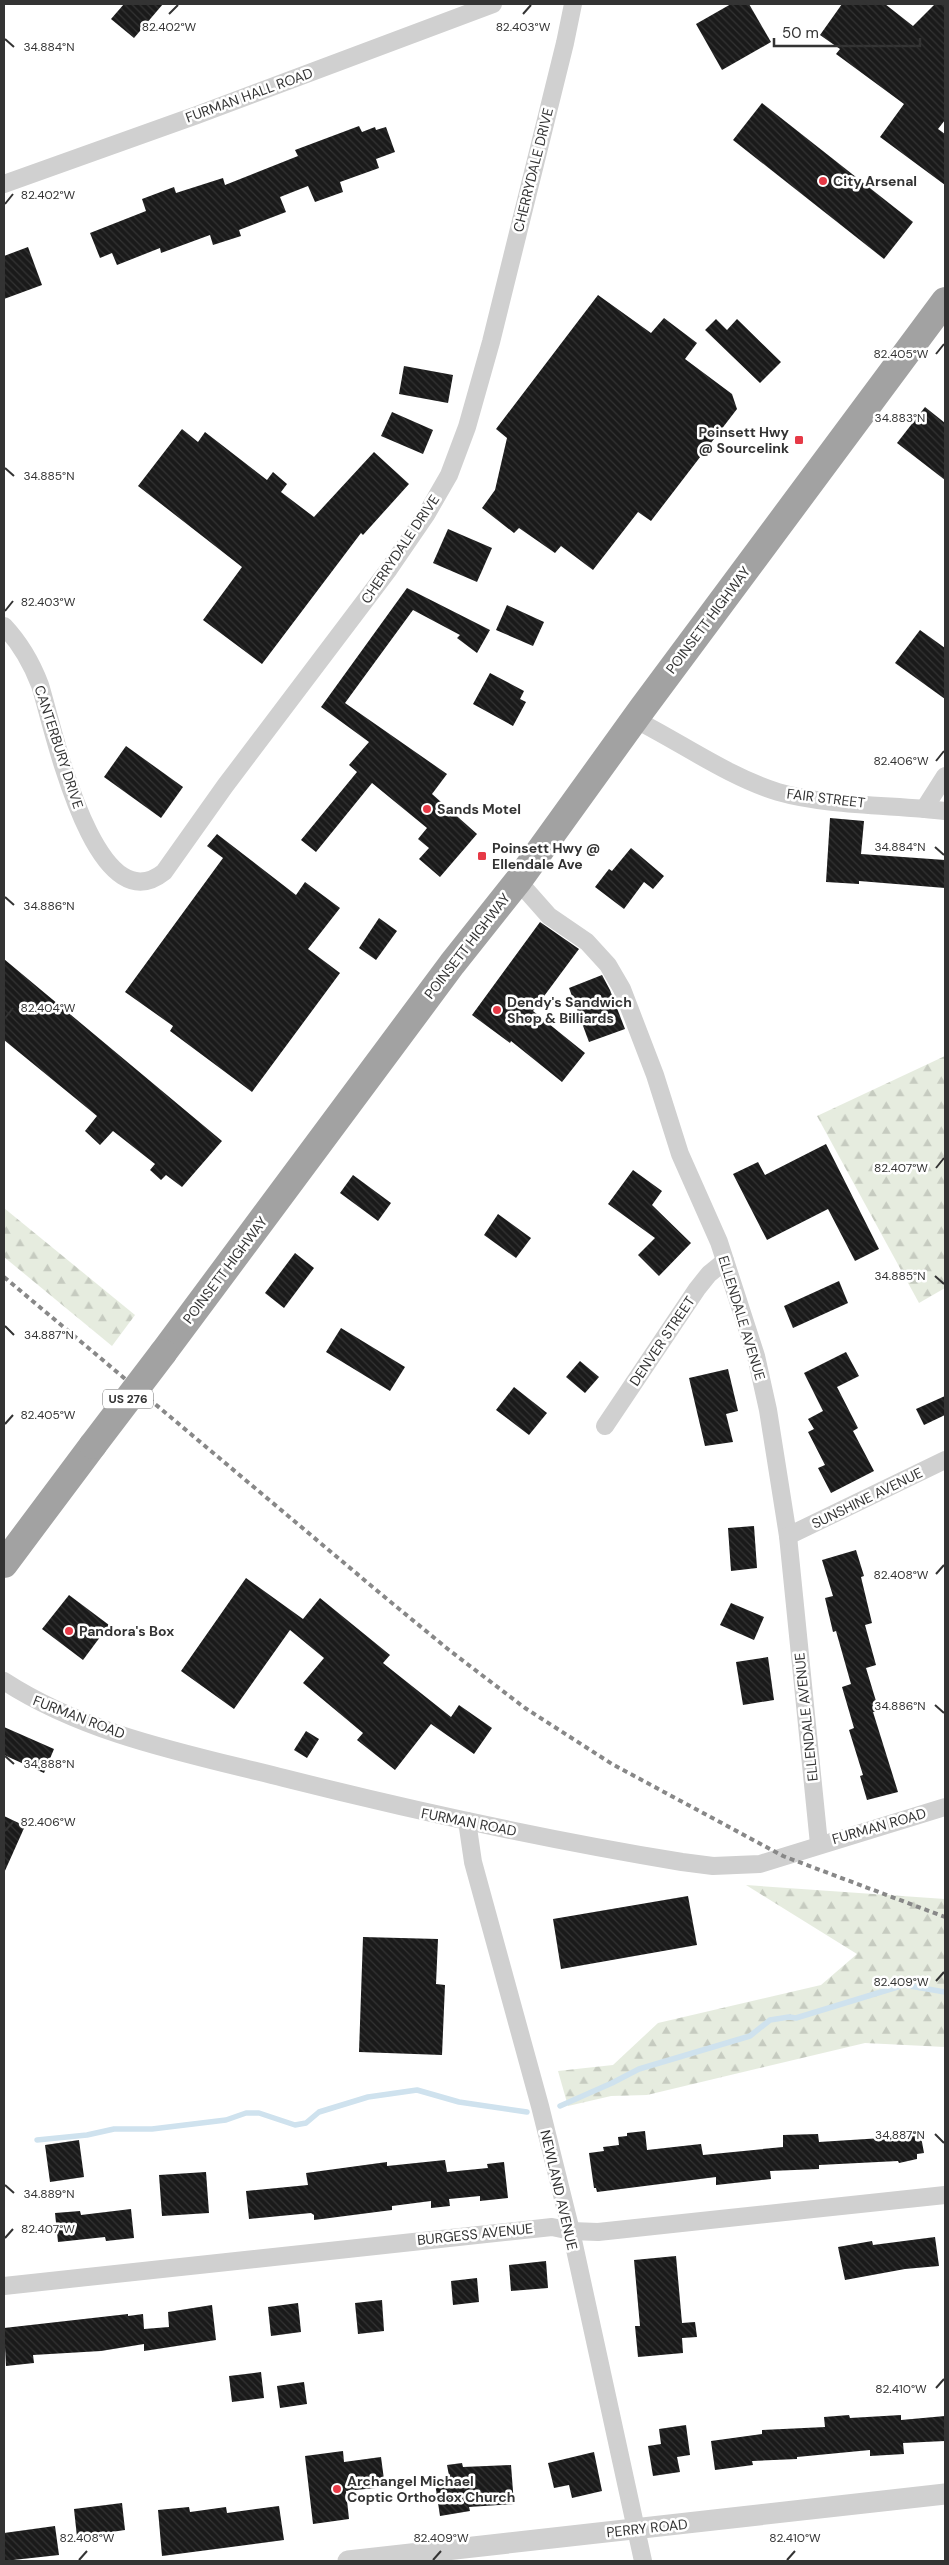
<svg xmlns="http://www.w3.org/2000/svg" width="949" height="2565" viewBox="0 0 949 2565" font-family="'DM Sans',sans-serif">
<style>
.forest{fill:url(#forest-firs)}
.lines{fill:none;stroke-linecap:round;stroke-linejoin:round}
.stream{stroke:#cfe2ee;stroke-width:5.5}
.building{fill:url(#building-back-hatch)}
.minor{stroke:#d0d0d0;stroke-width:18}
.tertiary{stroke:#d0d0d0;stroke-width:21}
.trunk{stroke:#a2a2a2;stroke-width:28}
.rail{stroke:#888;stroke-width:4;stroke-dasharray:5 4;stroke-linecap:butt}
.trunk-bridge{stroke:#a2a2a2;stroke-width:28}
.ticks{fill:none;stroke:#333;stroke-width:2}
.poi-dot{fill:#e63946;stroke:#fff;stroke-width:2}
.labels{text-anchor:middle;dominant-baseline:central;stroke-width:5;stroke-linejoin:round;paint-order:stroke}
.shield{fill:#fff;stroke:#707070;stroke-width:1}
.shield-label{font-size:12px;font-weight:bold;fill:#333}
.street-label{font-size:14px;fill:#333;stroke:#fff}
.poi-label{font-size:14px;font-weight:bold;fill:#333;stroke:#fff;text-anchor:start}
.ticks-label{font-size:12px;text-anchor:middle;fill:#333;stroke:#fff;stroke-width:5;stroke-linejoin:round;paint-order:stroke}
</style>
<defs>
<pattern id="forest-firs" width="22" height="20" patternUnits="userSpaceOnUse" patternTransform="scale(1.25)"><rect width="22" height="20" fill="#e6ecdf"/><path d="M5 1l3.5 6h-7zM16 11l3.5 6h-7z" fill="#c6cbc0"/></pattern>
<pattern id="building-back-hatch" width="6" height="6" patternUnits="userSpaceOnUse" patternTransform="scale(1.25)"><rect width="6" height="6" fill="#1a1a1a"/><path d="M-1 5l2 2M0 0l6 6M5-1l2 2" fill="none" stroke="#333"/></pattern>
</defs>
<rect width="100%" height="100%" fill="#fff"/>
<g class="forest">
<polygon points="945,1056 945,1288 919,1303 817,1116"/>
<polygon points="4,1208 135,1315 112,1346 4,1257"/>
<polygon points="746,1885 945,1899 945,2047 865,2043 647,2095 611,2096 568,2106 558,2071 613,2065 658,2023 821,1985 857,1954"/>
</g>
<g class="lines">
<g class="stream">
<polyline points="560,2106 612,2083 639,2069 750,2036 770,2020 789,2017 796,2018 904,1985 945,1992"/>
<polyline points="37,2140 87,2135 114,2129 152,2129 226,2120 246,2113 259,2113 295,2125 306,2123 319,2112 368,2097 417,2090 459,2102 527,2112"/>
</g>
</g>
<g class="building">
<polygon points="124,4 163,4 134,38 111,19"/>
<polygon points="731,4 749,4 771,42 722,70 696,24"/>
<polygon points="842,4 885,4 913,26 935,4 945,4 945,120 938,129 945,134 945,185 880,137 904,104 836,54 840,49 820,35"/>
<polygon points="762,103 913,222 884,259 733,140"/>
<polygon points="359,126 362,132 375,127 376,130 386,127 395,152 376,159 379,168 340,182 343,192 315,202 308,186 280,197 286,212 239,230 241,236 213,245 210,235 161,253 160,248 117,265 112,253 100,258 90,233 146,211 142,199 174,187 176,193 223,178 225,185 298,156 295,150"/>
<polygon points="28,247 42,285 4,299 4,256"/>
<polygon points="598,295 651,333 664,318 697,343 685,359 732,394 737,409 651,521 638,512 593,570 561,546 555,553 519,528 514,533 482,508 495,490 507,438 496,429"/>
<polygon points="716,319 727,330 737,319 781,362 760,383 705,330"/>
<polygon points="404,366 453,375 448,403 399,394"/>
<polygon points="925,407 945,423 945,480 897,443"/>
<polygon points="392,412 433,430 423,454 381,436"/>
<polygon points="182,429 198,442 205,432 267,480 273,472 287,484 281,492 314,517 374,452 409,484 363,535 361,533 262,664 203,620 242,567 138,486"/>
<polygon points="448,529 492,548 477,582 433,563"/>
<polygon points="407,588 490,630 477,653 457,638 460,635 413,610 345,703 447,774 432,794 477,834 440,877 419,859 429,848 418,839 427,828 372,783 316,852 301,840 357,772 349,765 369,742 321,707"/>
<polygon points="507,605 544,622 533,646 496,630"/>
<polygon points="920,630 945,648 945,699 895,663"/>
<polygon points="490,673 524,691 520,699 526,702 513,726 473,704"/>
<polygon points="126,746 183,787 161,818 104,777"/>
<polygon points="830,818 864,821 861,854 945,860 945,888 859,881 859,884 826,882"/>
<polygon points="217,834 296,895 305,882 340,908 308,949 340,973 252,1092 170,1031 173,1026 125,992 223,858 207,846"/>
<polygon points="631,848 664,876 653,889 644,882 624,909 595,887 609,869 612,871"/>
<polygon points="379,918 397,931 376,960 359,948"/>
<polygon points="540,922 579,949 533,1011 585,1053 562,1082 511,1041 510,1043 472,1015"/>
<polygon points="4,959 222,1141 182,1187 166,1175 161,1180 150,1170 155,1164 113,1131 100,1145 85,1131 97,1116 4,1040"/>
<polygon points="602,975 610,990 625,1029 589,1042 569,988"/>
<polygon points="826,1144 879,1249 855,1261 828,1209 767,1240 733,1174 758,1162 765,1175"/>
<polygon points="633,1170 662,1191 652,1205 691,1243 659,1276 638,1255 655,1238 608,1204"/>
<polygon points="353,1175 391,1203 378,1221 340,1193"/>
<polygon points="498,1214 531,1238 516,1258 484,1235"/>
<polygon points="295,1253 314,1268 284,1308 265,1293"/>
<polygon points="839,1281 848,1303 793,1328 784,1306"/>
<polygon points="341,1328 405,1367 390,1391 326,1352"/>
<polygon points="846,1352 859,1376 837,1387 858,1428 853,1431 874,1471 831,1493 818,1468 825,1465 808,1432 814,1429 808,1419 823,1411 804,1373"/>
<polygon points="580,1361 599,1377 585,1393 566,1377"/>
<polygon points="728,1369 738,1411 726,1414 733,1442 705,1446 689,1378"/>
<polygon points="514,1387 547,1413 529,1435 496,1410"/>
<polygon points="945,1396 945,1415 924,1425 916,1409"/>
<polygon points="754,1526 757,1568 731,1571 728,1528"/>
<polygon points="856,1550 864,1576 861,1577 872,1623 865,1625 876,1665 866,1668 879,1711 873,1712 898,1792 867,1800 860,1776 863,1775 849,1730 854,1728 842,1687 851,1684 836,1631 833,1632 825,1598 833,1596 822,1560"/>
<polygon points="246,1578 303,1619 320,1598 390,1655 383,1663 451,1717 459,1705 492,1728 474,1754 431,1724 395,1770 357,1740 363,1733 303,1683 324,1658 290,1630 234,1709 181,1671"/>
<polygon points="69,1595 109,1625 83,1660 42,1629"/>
<polygon points="731,1603 764,1617 754,1640 720,1625"/>
<polygon points="768,1657 774,1700 743,1705 736,1662"/>
<polygon points="4,1727 54,1749 44,1773 4,1755"/>
<polygon points="306,1731 319,1739 307,1758 294,1750"/>
<polygon points="4,1816 25,1826 4,1873"/>
<polygon points="688,1896 697,1945 561,1969 553,1919"/>
<polygon points="363,1937 438,1939 436,1984 445,1985 442,2055 359,2052"/>
<polygon points="645,2131 647,2150 701,2144 703,2155 783,2147 783,2135 818,2134 819,2142 898,2137 898,2135 920,2131 924,2153 917,2154 917,2159 899,2163 898,2161 819,2165 819,2169 770,2171 771,2179 716,2185 716,2177 597,2192 596,2188 594,2188 589,2153 604,2151 603,2147 619,2145 618,2137 627,2136 627,2133"/>
<polygon points="79,2140 84,2177 50,2182 45,2145"/>
<polygon points="445,2160 447,2172 488,2168 487,2164 504,2162 508,2198 480,2201 480,2196 449,2199 450,2206 431,2208 431,2201 392,2206 392,2210 314,2220 314,2215 311,2213 249,2219 246,2191 308,2185 306,2173 387,2162 387,2166"/>
<polygon points="206,2172 209,2213 162,2216 159,2175"/>
<polygon points="131,2209 134,2238 106,2241 105,2237 58,2242 55,2213 80,2211 81,2215"/>
<polygon points="935,2237 939,2266 905,2269 845,2280 838,2247 872,2241 873,2245"/>
<polygon points="676,2256 682,2323 695,2322 697,2337 682,2338 683,2353 638,2357 635,2326 640,2326 634,2260"/>
<polygon points="546,2261 548,2288 511,2291 509,2265"/>
<polygon points="477,2278 479,2302 453,2305 451,2281"/>
<polygon points="382,2300 384,2331 358,2334 355,2303"/>
<polygon points="298,2303 301,2332 271,2336 268,2307"/>
<polygon points="212,2305 216,2340 144,2351 144,2344 101,2351 33,2355 34,2363 6,2366 4,2328 128,2314 128,2316 143,2314 144,2329 169,2327 168,2312"/>
<polygon points="261,2372 264,2398 232,2402 229,2376"/>
<polygon points="304,2382 307,2404 280,2408 277,2386"/>
<polygon points="849,2415 850,2418 901,2415 901,2420 945,2416 945,2441 903,2443 904,2454 870,2456 870,2450 797,2457 797,2459 752,2461 753,2465 715,2470 711,2441 762,2434 762,2430 825,2427 824,2417"/>
<polygon points="686,2425 690,2455 677,2457 680,2472 653,2476 648,2446 661,2444 659,2429"/>
<polygon points="343,2451 344,2462 381,2457 385,2487 346,2491 349,2519 313,2524 305,2456"/>
<polygon points="594,2452 602,2491 572,2498 569,2485 554,2488 548,2463"/>
<polygon points="462,2463 463,2467 511,2465 514,2504 469,2507 470,2511 440,2516 435,2483 450,2481 447,2465"/>
<polygon points="122,2503 125,2530 77,2537 74,2509"/>
<polygon points="279,2506 284,2540 162,2556 158,2510 189,2507 190,2512 226,2507 227,2513"/>
<polygon points="55,2526 59,2555 4,2561 4,2533"/>
</g>
<g class="lines">
<g class="minor">
<polyline points="4,184 197,115 493,4"/>
<path d="M4,626C19,642 32,664 40,685C52,722 94,928 164,872L225,786L389,569L426,515L449,475L467,427L491,342L565,43L573,4"/>
<path d="M634,719C680,742 729,777 778,792C826,806 894,805 945,811"/>
<polyline points="924,809 945,776"/>
<polyline points="518,881 549,916 587,942 608,965 622,989 655,1075 680,1154 719,1242 756,1356 768,1410 788,1536 819,1844"/>
<polyline points="605,1426 697,1289 709,1274 725,1261"/>
<polyline points="788,1536 945,1460"/>
<path d="M4,1681C87,1735 189,1754 284,1778C415,1811 548,1840 682,1862L713,1866L760,1864L945,1807"/>
<polyline points="467,1821 473,1862 540,2106 571,2231 643,2561"/>
<polyline points="4,2286 552,2227 571,2231 598,2232 945,2195"/>
</g>
<polyline class="tertiary" points="348,2561 945,2494"/>
<g class="trunk">
<polyline points="163,1353 452,964 518,881 642,709 945,301"/>
<polyline points="4,1564 93,1445"/>
</g>
<polyline class="rail" points="4,1277 381,1594 449,1650 525,1708 612,1764 783,1856 945,1917"/>
<polyline class="trunk-bridge" points="93,1445 163,1353"/>
</g>
<path class="ticks" d="M169,14L178,5M523,14L531,5M5,39L14,47M5,204L13,194M936,354L944,344M935,417L944,426M5,468L14,476M5,611L13,601M936,761L944,751M935,847L944,855M5,897L14,905M5,1018L13,1008M936,1168L944,1158M935,1276L944,1284M5,1326L14,1335M5,1424L13,1415M936,1574L944,1565M935,1705L944,1713M5,1756L14,1764M5,1831L13,1822M936,1981L944,1972M935,2134L944,2143M5,2185L14,2193M5,2238L13,2229M936,2388L944,2379M79,2560L87,2551M433,2560L441,2551M787,2560L795,2551"/>
<g class="poi-dot">
<circle cx="823" cy="181" r="5"/>
<rect x="794" y="435" width="10" height="10" rx="2.5"/>
<circle cx="427" cy="809" r="5"/>
<rect x="477" y="851" width="10" height="10" rx="2.5"/>
<circle cx="497" cy="1010" r="5"/>
<circle cx="69" cy="1631" r="5"/>
<circle cx="337" cy="2489" r="5"/>
</g>
<g class="labels">
<rect class="shield" x="103" y="1389.5" width="50" height="19" rx="4"/>
<g class="shield-label">
<text x="128" y="1399">US 276</text>
</g>
<g class="street-label">
<text transform="translate(249 95) rotate(-20)">FURMAN HALL ROAD</text>
<text transform="translate(533 170) rotate(-76)">CHERRYDALE DRIVE</text>
<text transform="translate(400 549) rotate(-56)">CHERRYDALE DRIVE</text>
<text transform="translate(708 620) rotate(-53)">POINSETT HIGHWAY</text>
<text transform="translate(59 747) rotate(72)">CANTERBURY DRIVE</text>
<text transform="translate(826 798) rotate(7)">FAIR STREET</text>
<text transform="translate(467 946) rotate(-52)">POINSETT HIGHWAY</text>
<text transform="translate(225 1270) rotate(-53)">POINSETT HIGHWAY</text>
<text transform="translate(742 1318) rotate(73)">ELLENDALE AVENUE</text>
<text transform="translate(662 1341) rotate(-56)">DENVER STREET</text>
<text transform="translate(867 1498) rotate(-26)">SUNSHINE AVENUE</text>
<text transform="translate(79 1717) rotate(21)">FURMAN ROAD</text>
<text transform="translate(806 1717) rotate(-96)">ELLENDALE AVENUE</text>
<text transform="translate(469 1822) rotate(11)">FURMAN ROAD</text>
<text transform="translate(879 1826) rotate(-16)">FURMAN ROAD</text>
<text transform="translate(559 2190) rotate(77)">NEWLAND AVENUE</text>
<text transform="translate(475 2234) rotate(-6)">BURGESS AVENUE</text>
<text transform="translate(647 2528) rotate(-6)">PERRY ROAD</text>
</g>
<g class="poi-label">
<text x="833" y="181">City Arsenal</text>
<text x="789" y="432" text-anchor="end">Poinsett Hwy<tspan x="789" dy="16">@ Sourcelink</tspan></text>
<text x="437" y="809">Sands Motel</text>
<text x="492" y="848">Poinsett Hwy @<tspan x="492" dy="16">Ellendale Ave</tspan></text>
<text x="507" y="1002">Dendy's Sandwich<tspan x="507" dy="16">Shop &amp; Billiards</tspan></text>
<text x="79" y="1631">Pandora's Box</text>
<text x="347" y="2481">Archangel Michael<tspan x="347" dy="16">Coptic Orthodox Church</tspan></text>
</g>
</g>
<g class="ticks-label">
<text x="523" y="31">82.403°W</text>
<text x="169" y="31">82.402°W</text>
<text x="49" y="51">34.884°N</text>
<text x="48" y="199">82.402°W</text>
<text x="901" y="358">82.405°W</text>
<text x="900" y="422">34.883°N</text>
<text x="49" y="480">34.885°N</text>
<text x="48" y="606">82.403°W</text>
<text x="901" y="765">82.406°W</text>
<text x="900" y="851">34.884°N</text>
<text x="49" y="910">34.886°N</text>
<text x="48" y="1012">82.404°W</text>
<text x="901" y="1172">82.407°W</text>
<text x="900" y="1280">34.885°N</text>
<text x="49" y="1339">34.887°N</text>
<text x="48" y="1419">82.405°W</text>
<text x="901" y="1579">82.408°W</text>
<text x="900" y="1710">34.886°N</text>
<text x="49" y="1768">34.888°N</text>
<text x="48" y="1826">82.406°W</text>
<text x="901" y="1986">82.409°W</text>
<text x="900" y="2139">34.887°N</text>
<text x="49" y="2198">34.889°N</text>
<text x="48" y="2233">82.407°W</text>
<text x="901" y="2393">82.410°W</text>
<text x="87" y="2542">82.408°W</text>
<text x="441" y="2542">82.409°W</text>
<text x="795" y="2542">82.410°W</text>
</g>
<rect width="949" height="2565" fill="none" stroke="#333333" stroke-width="10"/>
<path d="M774 38v8h146v-8" fill="none" stroke="#333333" stroke-width="2.5"/>
<text x="782" y="38" font-size="15" fill="#333333" stroke="#ffffff" stroke-width="4" paint-order="stroke">50 m</text>
</svg>
